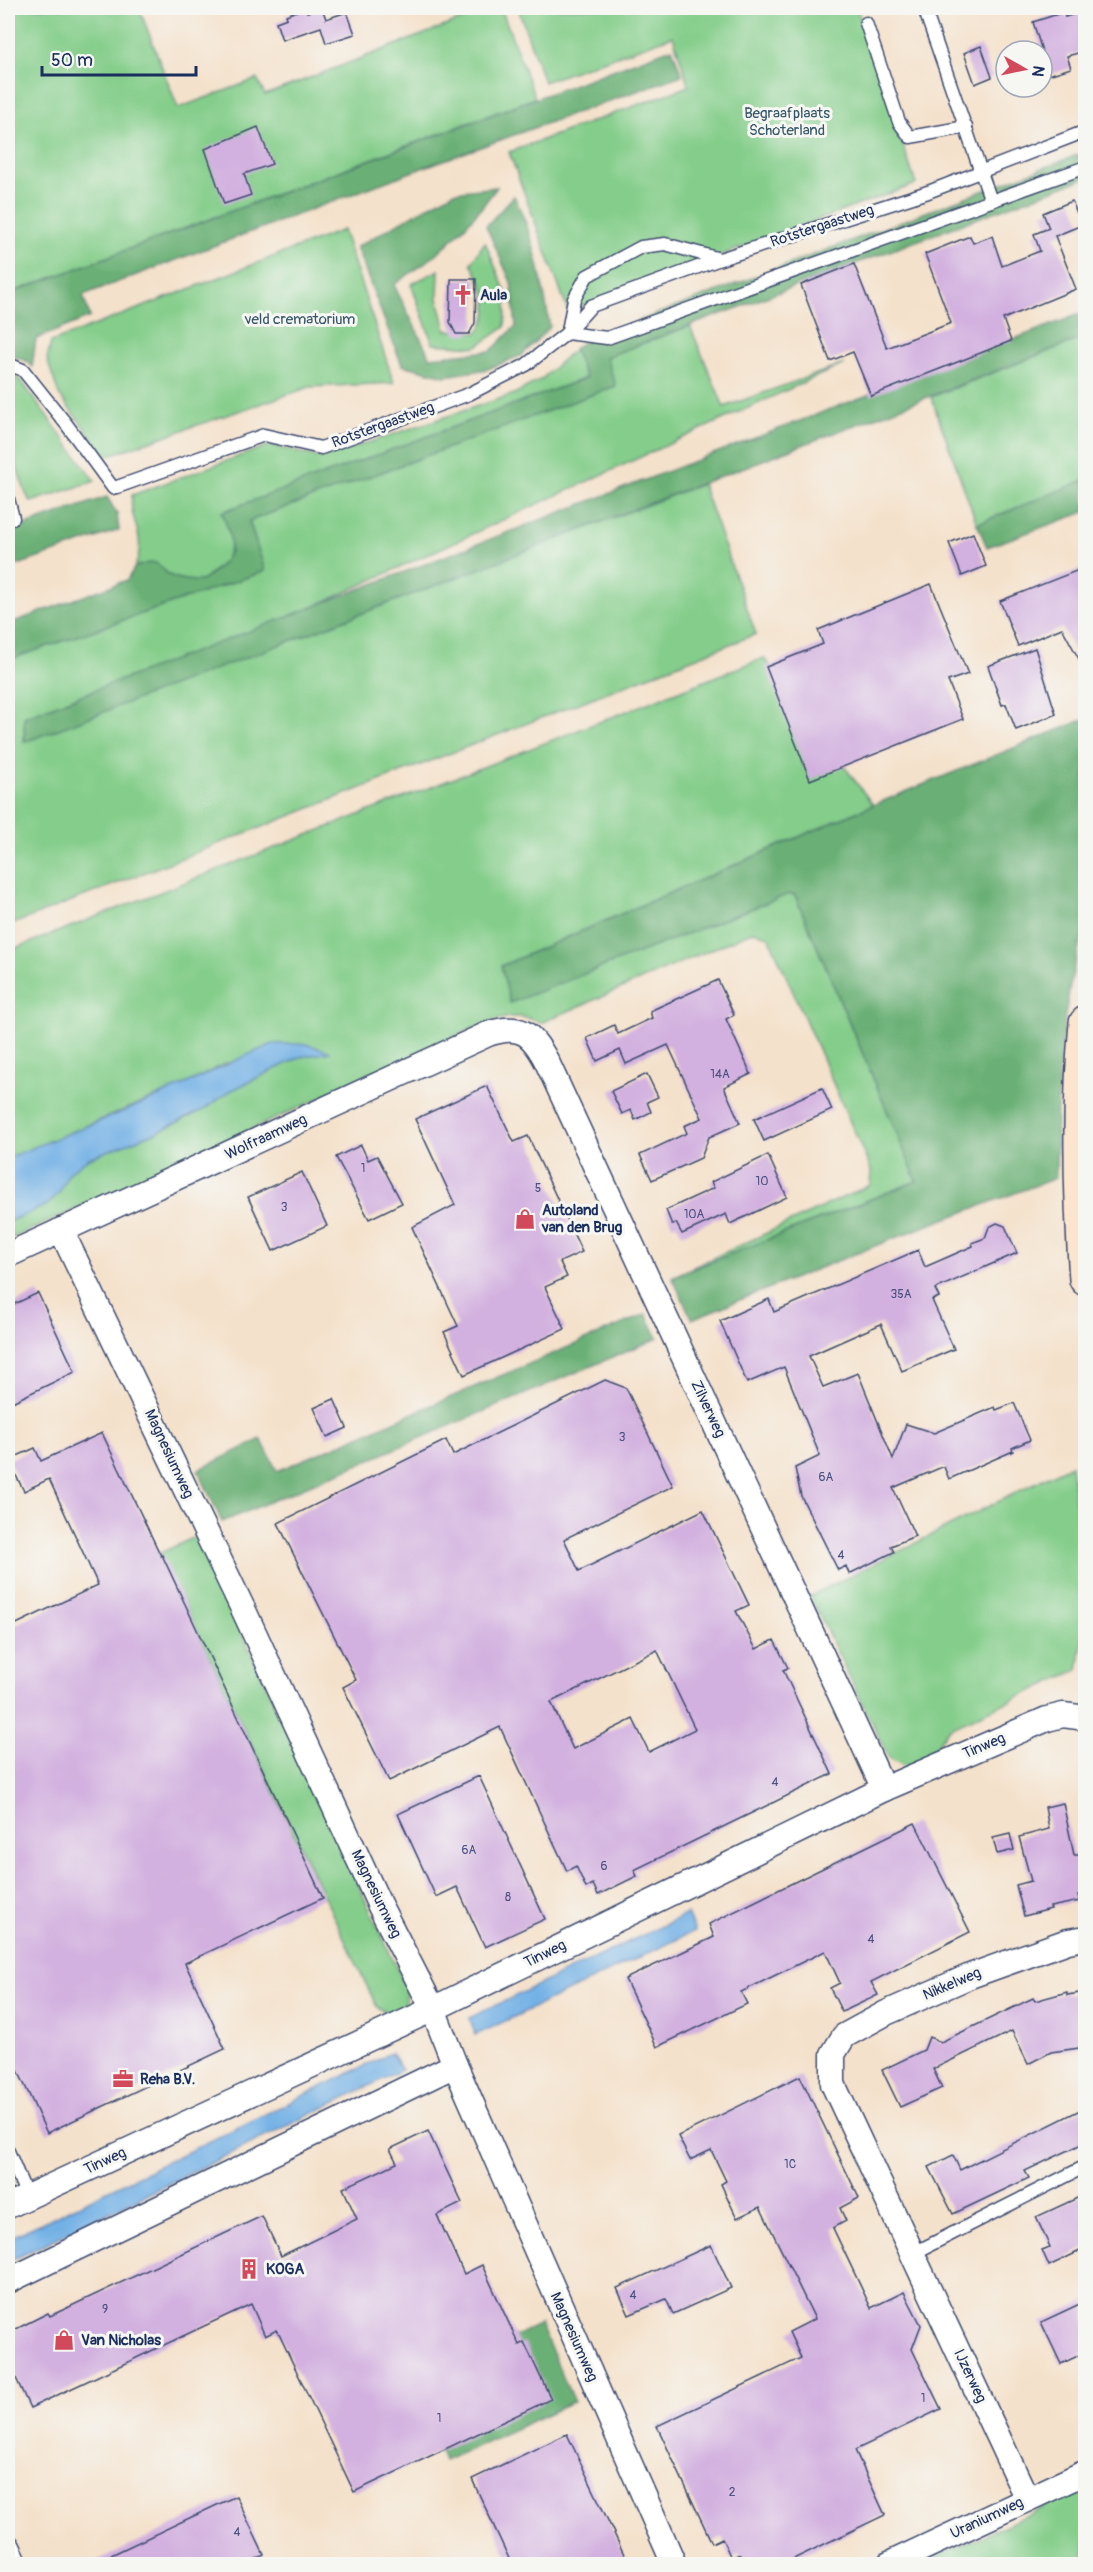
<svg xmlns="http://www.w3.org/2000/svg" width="1093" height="2572" viewBox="0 0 1093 2572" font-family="Pangolin,sans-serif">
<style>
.green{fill:#84cd8a;stroke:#507e74;stroke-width:1.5}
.forest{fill:#6bb076;stroke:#43706a;stroke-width:1.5}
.water{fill:#72b0e5;stroke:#4670a2;stroke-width:1.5}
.building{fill:#d2b0df;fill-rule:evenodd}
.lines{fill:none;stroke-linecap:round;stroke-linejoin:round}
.lane-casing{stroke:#3c4a6e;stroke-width:15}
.street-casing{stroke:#3c4a6e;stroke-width:27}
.secondary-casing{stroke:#3c4a6e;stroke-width:36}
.lane{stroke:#fff;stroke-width:12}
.street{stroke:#fff;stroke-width:24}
.secondary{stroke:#fbe5cf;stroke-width:33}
.labels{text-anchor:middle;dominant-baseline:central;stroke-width:6;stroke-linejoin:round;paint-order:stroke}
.number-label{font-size:12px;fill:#494f7e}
.park-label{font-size:15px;fill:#355669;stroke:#f6f6f2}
.street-label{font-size:15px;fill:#1b2f5e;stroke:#f6f6f2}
.poi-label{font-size:15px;font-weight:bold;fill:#1b2f5e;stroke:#f6f6f2;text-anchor:start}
</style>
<rect width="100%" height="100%" fill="#f6f6f2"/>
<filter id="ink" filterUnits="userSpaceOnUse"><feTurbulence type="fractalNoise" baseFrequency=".0167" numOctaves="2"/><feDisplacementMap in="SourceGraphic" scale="12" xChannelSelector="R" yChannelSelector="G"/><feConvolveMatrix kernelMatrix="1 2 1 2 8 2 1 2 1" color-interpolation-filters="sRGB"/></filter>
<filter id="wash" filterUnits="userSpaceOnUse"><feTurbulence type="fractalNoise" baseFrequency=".008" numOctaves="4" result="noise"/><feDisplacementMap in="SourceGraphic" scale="24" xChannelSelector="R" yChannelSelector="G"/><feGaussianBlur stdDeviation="1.35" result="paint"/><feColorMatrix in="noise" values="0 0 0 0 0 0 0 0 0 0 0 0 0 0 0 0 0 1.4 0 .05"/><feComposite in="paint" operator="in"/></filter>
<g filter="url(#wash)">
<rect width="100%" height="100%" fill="#f4e1cb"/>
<g class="green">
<polygon points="8,8 139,8 178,108 257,79 265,95 492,8 501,8 535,98 8,294"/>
<polygon points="518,8 857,8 916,184 568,311 509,152 689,86 673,36 544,82"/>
<polygon points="343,230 394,383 310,387 106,456 59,395 47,359 51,342"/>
<path d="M485,242L507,295L505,327L476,347L433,344L411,284L439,270L438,298L446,330L477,333C497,308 484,288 471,263Z"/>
<polygon points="690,326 724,407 844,364 302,612 24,717 24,742 702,484 756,634 8,926 8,660 265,571 249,521 615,386 605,357"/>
<polygon points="1085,337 1085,480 977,524 931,397"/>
<path d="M574,349L586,378L222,512L232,540L226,560L202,581C192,581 182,581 173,577C152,566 166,557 135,567C148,534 128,522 132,495L270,445L322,458L514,394L542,379Z"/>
<polygon points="8,374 13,374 22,382 95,481 31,502 26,494 8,441"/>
<path d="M764,658L873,805L501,966L789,894L795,895L917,1181L672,1277L870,1185L871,1170L769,937L754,931L541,1023C514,1010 497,1020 472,1029L8,1240V1222L47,1204L59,1193L69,1172L89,1158L157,1132L205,1109L230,1091L300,1057L329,1052L226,1063L182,1086L8,1158V951Z"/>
<polygon points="1071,1465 1086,1586 1085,1622 1078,1670 948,1729 928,1761 912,1770 889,1758 810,1596"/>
<polygon points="197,1536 406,1988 405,2002 394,2017 377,2007 160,1553"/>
<polygon points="1085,2488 1085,2564 922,2564 1075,2493"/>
</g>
<g class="forest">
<polygon points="672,48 682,75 422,168 83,295 90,317 36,339 32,367 27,361 8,355 8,294"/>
<path d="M1085,152V178L606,357L616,386L249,521L265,571L8,660V624L127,580L135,567C166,557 152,566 173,577C182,581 192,581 202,581C235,556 236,550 222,512L586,378L574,349L583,342Z"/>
<path d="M497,187C478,214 455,239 429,260C418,269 405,276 394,285L430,357L491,351L516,326L511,282L486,226L514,196C535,237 542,281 550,327L522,355L488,369L445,376L402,365L356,247L454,192Z"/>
<polygon points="1085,312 1085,337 25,742 24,717"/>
<polygon points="1085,480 1085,512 987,547 977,524"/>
<polygon points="107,497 117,514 119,530 12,567 8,554 8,531"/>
<path d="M1085,719V929C1065,987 1059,1053 1057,1114C1056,1135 1057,1157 1056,1178L915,1230L692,1319L672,1277L917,1181L795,895L789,894L510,1003L501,966L873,805Z"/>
<polygon points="646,1314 658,1338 222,1522 198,1470 261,1439 277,1471"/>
<polygon points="540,2324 574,2402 444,2461 415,2384"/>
</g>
<g class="water">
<path d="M273,1044H306L331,1052L300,1057L230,1091L205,1109L157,1132L89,1158L69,1172L59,1193L47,1205L8,1222V1158C65,1134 125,1113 181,1086C212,1072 241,1057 273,1044Z"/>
<polygon points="687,1914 695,1931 476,2035 469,2018"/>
<polygon points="391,2053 402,2070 8,2262 8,2239"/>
</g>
<g id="blocks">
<g class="building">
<polygon points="305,8 307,12 322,8 326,19 347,12 355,34 326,43 321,27 282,40 276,22 287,18 286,15"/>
<polygon points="1086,11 1086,51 1067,56 1071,68 1042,77 1042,51 1033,22 1064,12 1065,17"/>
<polygon points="981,46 992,77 975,84 964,53"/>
<polygon points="258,127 272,164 244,174 251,195 224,204 205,149"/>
<polygon points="1072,201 1082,225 1055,236 1076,289 1003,319 1011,341 871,396 853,352 830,361 801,285 854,264 887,348 951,323 925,254 970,236 973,243 992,236 1002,266 1040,251 1034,234 1049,228 1043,213"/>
<polygon points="451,279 476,279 475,323 469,334 456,334 450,322"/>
<polygon points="973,533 986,566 962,576 949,543"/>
<polygon points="1086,567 1086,672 1062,628 1018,646 1000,601"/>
<polygon points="931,584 968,674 948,681 963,719 810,780 766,667 823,644 818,630"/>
<polygon points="1035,648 1056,714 1016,730 1006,704 1002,705 988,666"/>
<polygon points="718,980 734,1015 726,1019 751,1074 724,1087 740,1123 709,1137 701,1158 652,1180 640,1155 687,1133 684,1126 702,1118 668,1045 626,1064 620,1050 597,1061 587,1038 614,1025 618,1034 652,1018 650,1011"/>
<polygon points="647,1074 658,1097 647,1102 651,1112 635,1120 631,1110 622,1114 611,1091"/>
<polygon points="487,1086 514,1142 528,1136 582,1252 560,1262 567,1277 545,1287 565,1329 464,1375 444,1332 458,1326 412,1227 455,1205 415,1119"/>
<polygon points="822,1088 832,1110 764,1141 754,1119"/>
<polygon points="361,1145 368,1160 377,1156 402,1203 369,1219 336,1157"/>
<polygon points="768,1155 787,1197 730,1224 726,1214 682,1234 676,1223 672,1225 666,1210 714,1188 711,1182"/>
<polygon points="302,1172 327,1226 273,1251 248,1197"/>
<polygon points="997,1223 1005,1226 1017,1253 935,1289 939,1297 932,1300 954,1349 902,1371 881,1324 809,1356 823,1387 858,1373 893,1459 906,1424 934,1433 995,1407 996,1410 1014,1403 1030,1440 1012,1448 1013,1451 949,1479 944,1467 942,1467 893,1488 915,1536 891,1546 894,1552 849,1574 846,1566 838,1570 801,1496 795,1468 820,1456 784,1367 747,1383 720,1321 769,1299 774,1312 918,1250 925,1267 973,1246 972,1243 985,1238 989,1227"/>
<polygon points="38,1293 75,1372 8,1404 8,1307"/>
<path d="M605,1380L626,1388L673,1486L564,1539L579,1571L703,1510L749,1605L736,1611L756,1649L774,1640L788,1668L783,1670L832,1774L634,1870L637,1876L598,1895L593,1884L586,1888L576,1866L567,1871L500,1727L389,1781L343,1687L356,1680L278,1523L446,1440L453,1455ZM657,1650L695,1729L649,1752L633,1719L573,1749L551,1702Z"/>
<polygon points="334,1399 347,1428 327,1437 314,1408"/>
<polygon points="102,1433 161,1556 162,1555 323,1898 185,1963 225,2049 47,2133 8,2049 8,1628 98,1585 49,1479 24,1491 8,1460 35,1448 41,1461"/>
<polygon points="479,1776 545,1919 485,1947 457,1887 436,1897 398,1814"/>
<polygon points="1063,1803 1074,1855 1086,1855 1086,1894 1078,1895 1080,1901 1050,1907 1051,1909 1024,1916 1016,1885 1031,1881 1019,1837 1049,1829 1045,1807"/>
<polygon points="915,1823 970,1932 871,1982 878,1995 842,2012 830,1988 840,1983 825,1951 741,1992 747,2004 657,2047 625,1979 714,1937 709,1924"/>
<polygon points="1010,1834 1014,1850 997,1854 993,1838"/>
<polygon points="1067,1992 1067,1995 1086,1992 1086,2047 1051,2052 1028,2064 1012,2031 933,2069 942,2088 900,2107 882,2070 924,2050 929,2037 941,2042 1033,1998 1035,2001"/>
<polygon points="800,2076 859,2198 840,2208 846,2221 833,2228 871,2308 904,2292 921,2325 912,2349 941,2409 855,2450 885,2515 781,2565 745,2565 740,2554 731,2558 722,2538 712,2543 657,2426 801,2358 789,2332 815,2319 760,2207 737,2218 721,2184 726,2181 711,2150 690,2160 678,2136"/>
<polygon points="1086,2107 1086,2142 1025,2171 1029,2178 953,2214 929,2167 953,2155 960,2170"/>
<polygon points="428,2131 462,2203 437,2215 464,2274 482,2265 519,2345 524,2342 551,2399 354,2492 277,2330 265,2336 251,2304 30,2408 8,2361 8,2333 48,2313 50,2316 262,2216 281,2256 357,2219 343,2188 397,2163 390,2149"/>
<polygon points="1086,2194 1086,2248 1049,2266 1042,2250 1050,2247 1036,2217"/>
<polygon points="711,2245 731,2288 673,2314 666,2299 629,2315 617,2288"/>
<polygon points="1086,2301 1086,2352 1061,2364 1041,2322"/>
<polygon points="567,2434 629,2565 512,2565 472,2479"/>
<polygon points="236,2496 264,2555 244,2565 90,2565"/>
</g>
</g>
</g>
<g filter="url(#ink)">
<use href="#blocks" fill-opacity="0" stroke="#3c4a6e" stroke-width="1.5"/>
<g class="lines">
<g class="lane-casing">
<g id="lane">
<polyline points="924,8 991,201"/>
<polyline points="866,23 899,122 910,137 966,127"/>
<polyline points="568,331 574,299 587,276 641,247 665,244 720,259"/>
<polyline points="567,333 607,338 1086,167"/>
<polyline points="8,364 23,370 67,425 113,488"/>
<polyline points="117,487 264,435 321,448 469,394 526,365 567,333 591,306 720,259 928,192 1086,131"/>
<polyline points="8,499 13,518"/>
<polyline points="8,2151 27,2196"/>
<polyline points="912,2254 1086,2166"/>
</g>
</g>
<g class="street-casing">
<g id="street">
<polyline points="61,1230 245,1613 380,1906 433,2009 455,2065 674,2564"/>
<path d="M8,1255L488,1034C520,1023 532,1033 547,1062L884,1789"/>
<polyline points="8,2206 433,2009 884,1789 1047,1719 1063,1715 1086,1718"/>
<polyline points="8,2281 455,2065"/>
<polyline points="1027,2499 833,2084 833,2054 844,2036 886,2013 970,1976 1068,1941 1086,1938"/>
<polyline points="8,2547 16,2564"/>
<polyline points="889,2564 1086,2472"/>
</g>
</g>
<g class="secondary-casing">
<path id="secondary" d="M1086,1023C1078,1108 1080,1193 1086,1279"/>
</g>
<use href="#lane" class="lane"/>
<use href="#street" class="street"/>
<use href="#secondary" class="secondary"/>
</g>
</g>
<defs>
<g id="church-bare" transform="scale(1.62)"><path d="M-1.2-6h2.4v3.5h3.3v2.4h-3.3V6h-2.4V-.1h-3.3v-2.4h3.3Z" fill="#d1495b" stroke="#f6f6f2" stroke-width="2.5" paint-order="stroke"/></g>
<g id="shop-bare" transform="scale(1.62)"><path d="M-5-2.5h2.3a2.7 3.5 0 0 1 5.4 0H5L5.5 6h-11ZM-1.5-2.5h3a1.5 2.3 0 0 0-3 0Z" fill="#d1495b" stroke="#f6f6f2" stroke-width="2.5" paint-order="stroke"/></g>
<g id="office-bare" transform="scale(1.62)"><path d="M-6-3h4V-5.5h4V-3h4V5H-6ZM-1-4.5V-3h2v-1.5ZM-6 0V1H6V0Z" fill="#d1495b" stroke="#f6f6f2" stroke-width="2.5" paint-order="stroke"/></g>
<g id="building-bare" transform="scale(1.62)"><path d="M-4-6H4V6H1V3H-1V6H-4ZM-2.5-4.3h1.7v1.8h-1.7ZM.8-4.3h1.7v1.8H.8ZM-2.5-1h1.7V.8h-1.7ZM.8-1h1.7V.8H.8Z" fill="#d1495b" stroke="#f6f6f2" stroke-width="2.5" paint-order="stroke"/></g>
</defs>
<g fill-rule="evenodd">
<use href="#church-bare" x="463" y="295"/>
<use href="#shop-bare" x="525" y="1219"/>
<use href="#office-bare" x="123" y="2079"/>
<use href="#building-bare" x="249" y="2269"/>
<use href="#shop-bare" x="64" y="2340"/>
</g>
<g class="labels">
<g class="number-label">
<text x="720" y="1074">14A</text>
<text x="363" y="1168">1</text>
<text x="762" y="1181">10</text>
<text x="538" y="1188">5</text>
<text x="284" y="1207">3</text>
<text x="694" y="1214">10A</text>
<text x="901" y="1294">35A</text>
<text x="622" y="1437">3</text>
<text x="826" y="1477">6A</text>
<text x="841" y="1555">4</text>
<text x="775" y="1782">4</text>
<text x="469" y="1850">6A</text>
<text x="604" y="1866">6</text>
<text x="508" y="1897">8</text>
<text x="871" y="1939">4</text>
<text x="790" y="2164">1C</text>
<text x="633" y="2295">4</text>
<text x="105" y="2309">9</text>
<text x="923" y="2398">1</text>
<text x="439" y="2418">1</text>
<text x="732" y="2492">2</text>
<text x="237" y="2532">4</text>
</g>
<g class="park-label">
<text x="787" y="113">Begraafplaats<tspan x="787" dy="17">Schoterland</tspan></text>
<text x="300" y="319">veld crematorium</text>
</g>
<g class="street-label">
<text transform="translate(822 226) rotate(-18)">Rotstergaastweg</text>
<text transform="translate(383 425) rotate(-20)">Rotstergaastweg</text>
<text transform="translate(266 1137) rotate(-25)">Wolfraamweg</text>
<text transform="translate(708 1409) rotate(65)">Zilverweg</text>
<text transform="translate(169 1454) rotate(65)">Magnesiumweg</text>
<text transform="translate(984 1746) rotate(-23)">Tinweg</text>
<text transform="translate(376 1894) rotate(64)">Magnesiumweg</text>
<text transform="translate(545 1954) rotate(-26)">Tinweg</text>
<text transform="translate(952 1984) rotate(-23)">Nikkelweg</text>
<text transform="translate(105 2161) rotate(-25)">Tinweg</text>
<text transform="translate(574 2337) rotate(66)">Magnesiumweg</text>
<text transform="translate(970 2376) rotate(65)">IJzerweg</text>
<text transform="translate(987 2518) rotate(-25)">Uraniumweg</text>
</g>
<g class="poi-label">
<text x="480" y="295">Aula</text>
<text x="542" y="1210">Autoland<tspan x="542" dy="17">van den Brug</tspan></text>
<text x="140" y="2079">Reha B.V.</text>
<text x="266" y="2269">KOGA</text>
<text x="81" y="2340">Van Nicholas</text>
</g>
</g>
<rect width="1093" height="2572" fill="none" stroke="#f6f6f2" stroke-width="30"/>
<g transform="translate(1024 69) rotate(99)"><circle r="28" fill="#f6f6f2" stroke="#9ea6b7" stroke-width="1.5"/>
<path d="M0-4.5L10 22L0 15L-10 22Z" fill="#d1495b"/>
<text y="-9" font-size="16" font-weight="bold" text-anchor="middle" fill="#1b2f5e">N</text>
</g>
<path d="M42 66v9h154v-9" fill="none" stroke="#1b2f5e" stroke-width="3"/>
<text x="51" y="66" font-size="18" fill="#1b2f5e" stroke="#f6f6f2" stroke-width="4.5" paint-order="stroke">50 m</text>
</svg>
